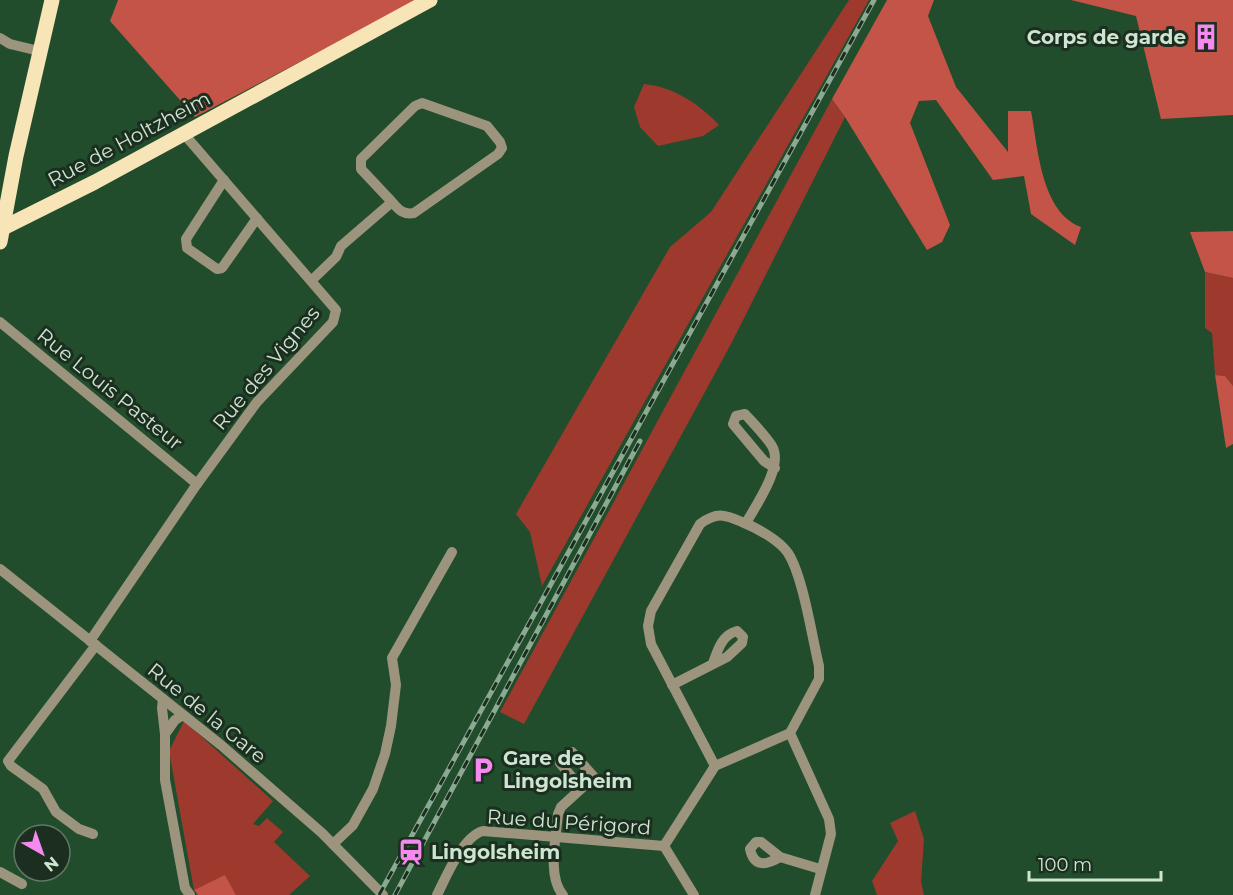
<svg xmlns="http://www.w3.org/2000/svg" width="1233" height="895" viewBox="0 0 1233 895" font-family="Montserrat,sans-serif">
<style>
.green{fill:#9e392e}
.forest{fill:#c35447}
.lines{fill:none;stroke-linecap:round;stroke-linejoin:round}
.minor{stroke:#9d947e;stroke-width:10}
.major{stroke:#f7e5b7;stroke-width:15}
.rail-casing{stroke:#8baa91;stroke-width:5}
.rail{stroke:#1b2e1f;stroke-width:3;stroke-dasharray:9;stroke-linecap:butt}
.labels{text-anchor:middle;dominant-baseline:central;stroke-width:6;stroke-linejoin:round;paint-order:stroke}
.poi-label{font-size:20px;font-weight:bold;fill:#cee5d1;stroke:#1b2e1f;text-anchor:start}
.street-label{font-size:20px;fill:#cee5d1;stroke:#1b2e1f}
</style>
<rect width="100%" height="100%" fill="#224d2c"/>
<g class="green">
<polygon points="849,0 869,0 542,586 530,532 516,514 670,247 711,212"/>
<path d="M644,84C674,87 699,104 719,125L703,136L658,146L640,127L634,107Z"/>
<polygon points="832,99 845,117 731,344 524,724 500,712"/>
<polygon points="1205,272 1233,278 1233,386 1225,376 1215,375 1212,333 1205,328"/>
<polygon points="184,721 273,801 253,824 259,826 267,818 283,832 274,842 310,876 289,895 236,895 225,876 194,890 169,751"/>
<polygon points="915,811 924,839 921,882 924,895 877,895 872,881 898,841 890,823"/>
</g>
<g class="forest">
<polygon points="118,0 418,0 195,117 110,21"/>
<path d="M887,0H934L928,16L956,87L1008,152V111H1031C1038,148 1041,212 1081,227L1075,245L1031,214L1024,176L993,180L936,100L919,101L910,123L950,225L942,242L927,250L845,117L832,99Z"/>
<polygon points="1071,0 1233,0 1233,115 1161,119 1136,16"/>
<polygon points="1233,231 1233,278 1205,272 1190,232"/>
<polygon points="1215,375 1225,376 1233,386 1233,444 1226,448"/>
<polygon points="225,875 236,895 198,895 194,890"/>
</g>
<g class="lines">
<g class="minor">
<polyline points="0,38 10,44 39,51"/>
<polyline points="224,180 186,239 187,248 217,269 222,268 257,218"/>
<path d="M312,280L336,257L341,246L392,202C399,210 403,215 414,213L498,154L502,148L500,142L487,126L422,103L415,106L361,159V169L392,202"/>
<polyline points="0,322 197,484"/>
<path d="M746,523C756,505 784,466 772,446C765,435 754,424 745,414L736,416L733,424L764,461L775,468"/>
<polyline points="0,569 221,745 322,833 383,895"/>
<polyline points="90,641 197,484 257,402 333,322 336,310 184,134"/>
<path d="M672,685L727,657L742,643L743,637L737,631C722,635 718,649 713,663"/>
<polyline points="163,699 162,708 165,734 175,720 183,715"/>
<polyline points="165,734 165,780 185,888 190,895"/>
<path d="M715,766L651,644L648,626L651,611L700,524C716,512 724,514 742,522C757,528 779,540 788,553C803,576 812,637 819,666V679L790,733L829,819L831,834L815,895"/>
<polyline points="93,834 79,829 56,812 43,789 11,766 8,761 96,645"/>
<polyline points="333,844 353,825 373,789 385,754 391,726 396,685 392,658 452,552"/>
<polyline points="664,846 694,895"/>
<path d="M780,857C767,865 754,868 750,849L756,842H761L780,857L820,869"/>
<polyline points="0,872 22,884"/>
<path d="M437,895C446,877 463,836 483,831L664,846L715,766L790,733"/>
<path d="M563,895C547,877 556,837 558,814L561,807L594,777L572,752L560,763L581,788"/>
</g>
<g class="major">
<polyline points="3,228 95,182 430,0"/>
<polyline points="0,242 16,156 52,0"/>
</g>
<g class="rail-casing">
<g id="rail">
<polyline points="379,895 874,0"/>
<polyline points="395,895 640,441"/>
</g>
</g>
<use href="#rail" class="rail"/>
</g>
<defs>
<g id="building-bare" transform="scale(2.07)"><path d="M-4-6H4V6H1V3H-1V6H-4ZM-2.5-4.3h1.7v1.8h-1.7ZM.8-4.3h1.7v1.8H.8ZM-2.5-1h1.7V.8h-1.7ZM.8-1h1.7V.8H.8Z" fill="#f589ef" stroke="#1b2e1f" stroke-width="2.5" paint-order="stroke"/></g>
<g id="parking-bare" transform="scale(2.07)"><path d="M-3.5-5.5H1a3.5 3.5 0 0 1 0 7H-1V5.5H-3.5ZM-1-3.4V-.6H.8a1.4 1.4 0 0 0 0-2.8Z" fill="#f589ef" stroke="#1b2e1f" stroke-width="2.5" paint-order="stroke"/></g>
<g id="station-bare" transform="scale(2.07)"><path d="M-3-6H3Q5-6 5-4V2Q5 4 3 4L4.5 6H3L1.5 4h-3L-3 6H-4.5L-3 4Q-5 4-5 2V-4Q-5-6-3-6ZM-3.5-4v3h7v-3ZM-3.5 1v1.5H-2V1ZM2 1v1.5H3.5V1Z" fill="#f589ef" stroke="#1b2e1f" stroke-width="2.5" paint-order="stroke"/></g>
</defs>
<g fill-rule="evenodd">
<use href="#building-bare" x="1206" y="37"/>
<use href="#parking-bare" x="483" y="770"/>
<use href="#station-bare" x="411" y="852"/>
</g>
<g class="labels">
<g class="poi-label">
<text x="1186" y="37" text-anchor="end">Corps de garde</text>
<text x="503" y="758">Gare de<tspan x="503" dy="23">Lingolsheim</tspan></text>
<text x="431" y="852">Lingolsheim</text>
</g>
<g class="street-label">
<text transform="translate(129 139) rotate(-28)">Rue de Holtzheim</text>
<text transform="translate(266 368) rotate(-50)">Rue des Vignes</text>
<text transform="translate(110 389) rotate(39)">Rue Louis Pasteur</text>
<text transform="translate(207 713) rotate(39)">Rue de la Gare</text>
<text transform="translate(569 822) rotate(4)">Rue du Périgord</text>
</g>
</g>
<g transform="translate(42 853) rotate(140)"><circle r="28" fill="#1b2e1f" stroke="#637766" stroke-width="1.5"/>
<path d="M0-4.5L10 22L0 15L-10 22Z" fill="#f589ef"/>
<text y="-9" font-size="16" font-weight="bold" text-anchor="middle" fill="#cee5d1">N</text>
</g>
<path d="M1029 871v9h132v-9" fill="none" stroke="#cee5d1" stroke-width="3"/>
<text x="1038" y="871" font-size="18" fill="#cee5d1" stroke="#1b2e1f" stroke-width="4.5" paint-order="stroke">100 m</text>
</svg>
